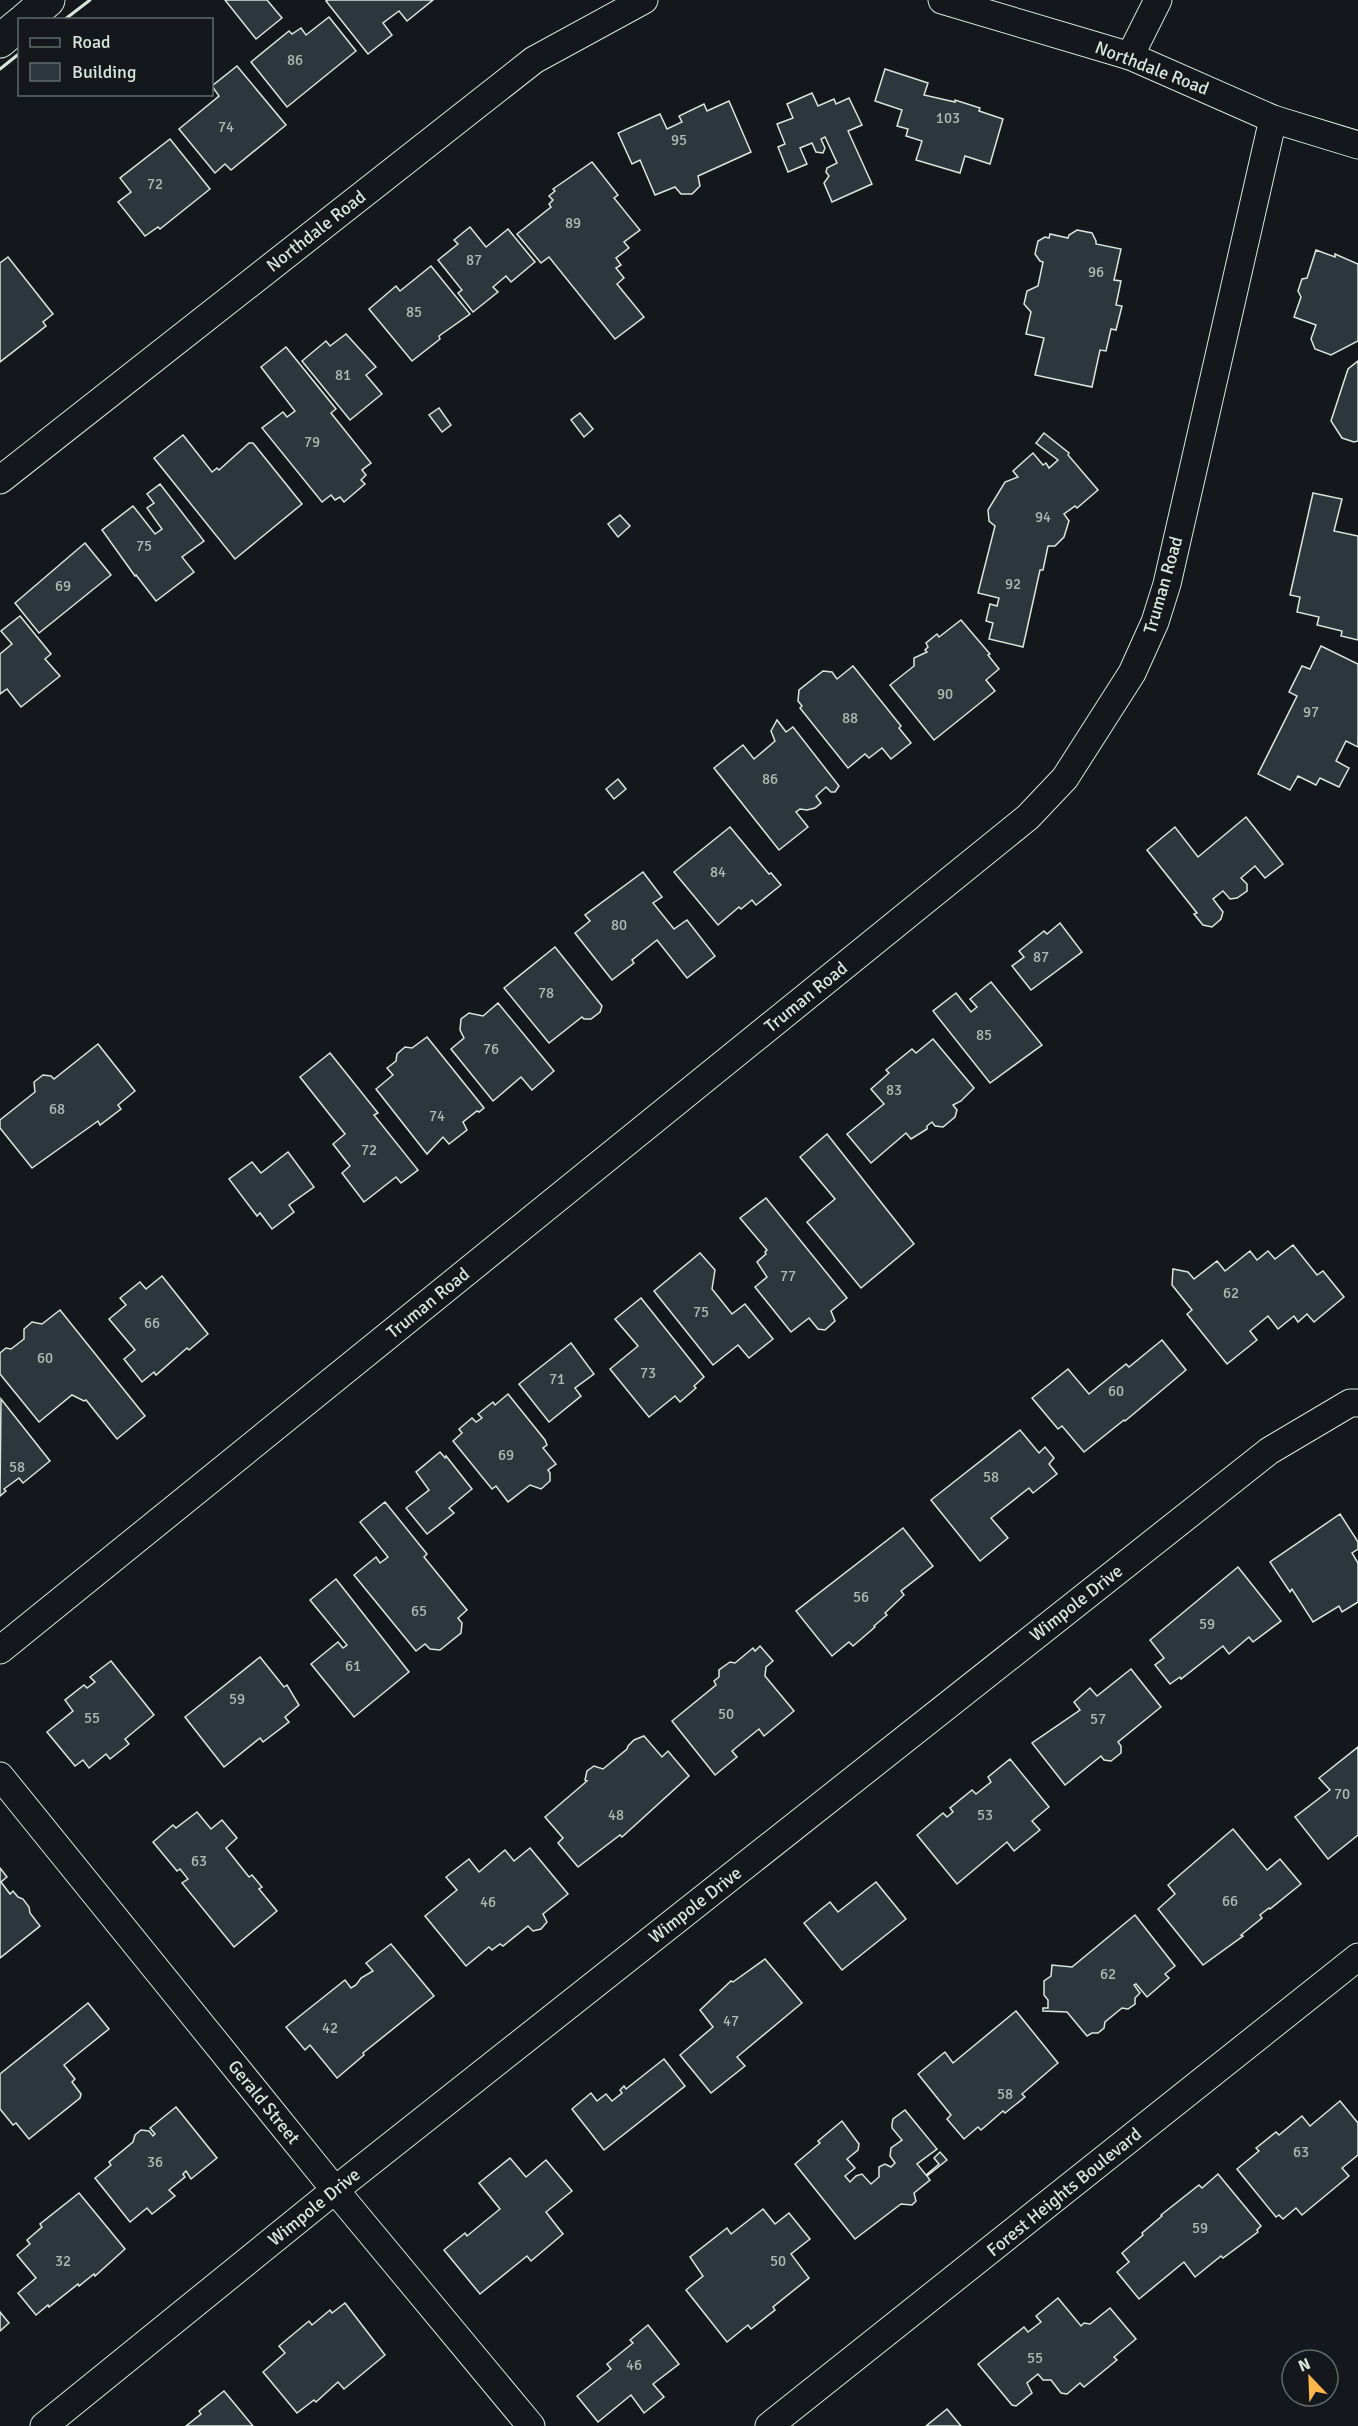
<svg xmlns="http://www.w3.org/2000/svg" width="1358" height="2426" viewBox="0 0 1358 2426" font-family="Signika,sans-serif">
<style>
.building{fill:#2c363c;stroke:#d8e6dc;stroke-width:1.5}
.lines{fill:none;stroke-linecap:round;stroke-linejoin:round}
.street-casing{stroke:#d8e6dc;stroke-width:29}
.highway-casing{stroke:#d8e6dc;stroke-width:35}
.street{stroke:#14181c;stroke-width:27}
.highway{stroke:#14181c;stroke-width:33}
.wall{stroke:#d8e6dc;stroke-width:3}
.labels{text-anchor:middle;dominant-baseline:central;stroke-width:4.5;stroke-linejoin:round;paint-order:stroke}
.number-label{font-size:15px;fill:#adbab4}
.street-label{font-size:18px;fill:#d8e6dc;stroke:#14181c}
</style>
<rect width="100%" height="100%" fill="#14181c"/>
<g class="building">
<polygon points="225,0 267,0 282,18 256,39"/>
<polygon points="328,0 433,0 407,21 399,11 383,23 392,35 368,54 326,1"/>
<polygon points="329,17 356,51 287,107 251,62 289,31 292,34 301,28 306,35"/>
<polygon points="237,66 286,125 231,170 225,164 215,173 179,129 219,96 212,86"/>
<polygon points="885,69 928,83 924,95 955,102 955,100 980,108 979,111 1003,119 990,164 965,156 960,173 916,160 922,141 906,136 908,129 897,126 902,110 875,101"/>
<polygon points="812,93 818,106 834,99 836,104 849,98 862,125 848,131 872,184 832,202 824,183 829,176 826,172 827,168 837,163 825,137 821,139 825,148 823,153 816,152 812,143 800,148 807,164 788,172 778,147 785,144 777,124 793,118 787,104"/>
<polygon points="729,101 751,152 698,176 700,186 692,194 681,194 675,187 655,195 640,160 632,164 618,133 660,114 667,129 682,122 679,116 704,104 707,111"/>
<polygon points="170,139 210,189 160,229 158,227 145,236 118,202 131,192 120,178"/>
<polygon points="592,162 618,195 614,198 640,230 624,242 629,248 616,258 621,265 616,268 624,278 617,284 644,317 615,339 549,257 541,263 517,234 551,207 549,204 553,200 549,196 555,191 553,189"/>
<polygon points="470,227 486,247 508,229 535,262 511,282 506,276 493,287 498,292 473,312 458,293 462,290 438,260 458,244 454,240"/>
<polygon points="1077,230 1092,233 1096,241 1096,244 1121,249 1114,280 1121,281 1116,305 1122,306 1116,330 1111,329 1106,351 1100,350 1092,387 1035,375 1044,338 1026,334 1031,312 1024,304 1027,291 1038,286 1043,262 1040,261 1035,254 1038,241 1045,237 1049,238 1050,234 1068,238 1069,235"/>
<polygon points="1316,250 1335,257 1335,254 1358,264 1358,341 1331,355 1315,349 1311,339 1316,325 1294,317 1301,297 1298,291 1302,279 1307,278"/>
<polygon points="8,257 53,314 43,322 46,326 0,362 0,263"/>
<polygon points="431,266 470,314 439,336 440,339 412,361 369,309 396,286 400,291"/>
<polygon points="346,334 376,367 366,375 382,394 350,420 302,361 326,341 330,346"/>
<polygon points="286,347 336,409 331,413 371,463 362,470 366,475 361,480 365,484 344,502 340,497 335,500 331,495 322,502 262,428 283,412 287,417 295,411 261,367"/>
<polygon points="1358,361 1358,441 1354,442 1342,438 1331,421 1348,369"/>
<polygon points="439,408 451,425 442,432 429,415"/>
<polygon points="580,413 593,429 584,437 571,420"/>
<polygon points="1044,433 1069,453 1068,455 1098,490 1077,508 1075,506 1064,514 1069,521 1064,537 1055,546 1048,546 1043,570 1040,570 1023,647 989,639 993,623 986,621 990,604 997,606 999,598 978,593 995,526 989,521 988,510 1005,482 1018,477 1013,471 1033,453 1043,465 1046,463 1049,468 1058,460 1036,443"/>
<polygon points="183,435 212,472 217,468 219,470 249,443 253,443 302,504 235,559 154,458"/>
<polygon points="160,484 204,541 182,557 194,572 156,601 136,575 135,576 102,530 133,506 155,534 162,529 147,508 154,503 147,494"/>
<polygon points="1313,493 1342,499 1334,531 1358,536 1358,640 1341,636 1342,631 1317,625 1319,617 1297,612 1300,597 1290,595"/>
<polygon points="620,515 630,526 618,537 608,524"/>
<polygon points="85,543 111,575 39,633 15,603"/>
<polygon points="20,616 51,654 45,659 60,676 21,707 7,689 0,694 0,654 12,644 1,631"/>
<polygon points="961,620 990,654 988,655 999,669 986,680 995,691 934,740 890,685 914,666 914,658 927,652 925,650 928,647 926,643 937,634 939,637"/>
<polygon points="1321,646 1358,664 1358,747 1346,741 1336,761 1349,768 1339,787 1320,778 1316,785 1298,776 1290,790 1258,774 1297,696 1289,692 1302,666 1310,669"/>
<polygon points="853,666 901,726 899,728 911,743 891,759 882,748 869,758 865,754 848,768 800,708 802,706 798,701 799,690 823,671 832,672 837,679"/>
<polygon points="777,720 786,732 793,727 839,786 835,792 831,792 826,787 816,796 821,803 815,808 807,810 800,809 796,812 808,827 779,850 714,768 743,745 754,759 775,741 771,731"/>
<polygon points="618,779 626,789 614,799 606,789"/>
<polygon points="1246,817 1283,864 1265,878 1255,866 1241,878 1247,884 1247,891 1237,898 1230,899 1223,891 1213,899 1223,912 1221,919 1212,927 1203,925 1194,914 1197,913 1147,850 1175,827 1198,857"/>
<polygon points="730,827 769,874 771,873 781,885 756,905 752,900 741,909 739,907 718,925 674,872"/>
<polygon points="643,872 662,897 653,903 674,929 687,920 715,956 687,978 657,940 632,960 634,963 612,980 575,933 590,921 585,915"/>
<polygon points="1060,923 1082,952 1031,990 1012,966 1024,957 1019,951 1044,931 1047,934"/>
<polygon points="555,947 602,1006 600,1012 591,1019 584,1019 582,1017 549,1043 504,988"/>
<polygon points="991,982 1042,1045 990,1083 933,1011 956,993 971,1012 977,1007 970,999"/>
<polygon points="498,1003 554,1071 532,1090 521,1077 493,1101 451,1049 464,1038 460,1030 461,1019 469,1013 483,1016"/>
<polygon points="427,1037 484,1108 479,1112 477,1111 463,1122 467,1130 449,1144 443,1137 427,1154 376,1089 393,1075 387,1068 396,1061 397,1054 405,1047 412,1048"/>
<polygon points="933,1039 974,1088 961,1101 953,1105 957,1110 955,1117 943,1127 935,1126 932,1122 927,1126 927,1129 911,1139 906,1133 871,1163 847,1134 884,1104 871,1089 889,1073 886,1070 912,1049 916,1053"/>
<polygon points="98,1044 135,1091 118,1105 121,1109 100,1125 98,1121 32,1168 0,1128 0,1120 35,1092 34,1082 43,1075 51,1076 54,1079"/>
<polygon points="330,1053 378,1113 374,1115 418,1170 401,1183 396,1177 364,1202 342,1173 350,1166 333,1144 345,1134 300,1077"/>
<polygon points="827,1134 914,1244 861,1288 807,1222 835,1199 800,1157"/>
<polygon points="288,1152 314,1187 289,1205 294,1212 272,1229 260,1213 257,1216 229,1179 252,1162 261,1173"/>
<polygon points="766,1198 847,1298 831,1311 835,1321 825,1330 818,1329 809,1318 791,1332 755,1287 767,1277 757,1262 766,1254 765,1252 767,1250 740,1218"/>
<polygon points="1293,1245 1317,1275 1323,1271 1344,1297 1314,1322 1307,1314 1298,1322 1294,1316 1278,1329 1268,1316 1250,1331 1257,1340 1227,1364 1187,1314 1192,1310 1172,1285 1173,1269 1188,1272 1194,1279 1217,1261 1225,1271 1250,1251 1257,1260 1268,1251 1275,1259"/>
<polygon points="700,1253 715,1270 712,1289 732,1314 745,1304 773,1339 749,1358 738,1345 713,1365 654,1291"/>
<polygon points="162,1276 208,1334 189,1350 187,1348 156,1375 154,1372 142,1382 124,1359 135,1350 109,1319 126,1305 120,1298 140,1282 146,1289"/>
<polygon points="641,1298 704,1377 694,1386 696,1388 680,1402 675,1396 649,1417 610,1369 638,1346 615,1319"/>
<polygon points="60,1310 145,1416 117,1439 86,1400 84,1401 72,1395 39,1422 0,1374 0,1353 6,1348 11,1349 24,1339 24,1329 32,1322 42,1324"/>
<polygon points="1162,1340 1186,1370 1125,1421 1124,1420 1084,1452 1062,1426 1058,1429 1032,1398 1068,1369 1089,1394 1126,1364 1129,1367"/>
<polygon points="571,1343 594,1374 575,1388 581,1396 549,1422 519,1384"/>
<polygon points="508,1394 545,1440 547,1445 543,1448 556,1464 548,1470 550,1473 550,1481 541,1489 530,1485 508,1502 496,1486 492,1489 453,1441 462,1433 459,1429 472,1418 476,1422 482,1418 478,1414 493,1402 495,1405"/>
<polygon points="1,1399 50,1461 23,1483 19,1478 4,1489 6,1491 0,1496"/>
<polygon points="1020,1430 1039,1453 1045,1447 1054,1458 1049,1464 1057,1474 1033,1493 1029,1488 991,1518 1008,1538 980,1561 931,1500"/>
<polygon points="440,1452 445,1458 446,1456 472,1489 449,1508 454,1513 427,1534 406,1508 429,1490 416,1472"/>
<polygon points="385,1502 427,1554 424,1557 467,1610 458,1618 462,1623 461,1633 440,1650 430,1649 425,1644 416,1651 354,1575 376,1557 380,1563 388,1557 360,1522"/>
<polygon points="1340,1514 1358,1542 1358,1549 1352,1553 1358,1563 1358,1602 1342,1612 1339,1606 1313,1622 1292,1589 1290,1592 1270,1562"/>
<polygon points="903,1528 933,1566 901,1591 904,1595 885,1613 887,1615 874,1626 875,1627 853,1646 849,1642 832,1656 796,1611"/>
<polygon points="1238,1567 1281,1621 1253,1642 1249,1637 1229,1654 1223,1646 1181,1679 1180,1677 1170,1684 1155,1665 1164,1658 1150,1640"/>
<polygon points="336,1579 409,1672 354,1717 311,1664 338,1642 343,1648 347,1645 310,1600"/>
<polygon points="760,1646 773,1661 766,1667 765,1676 794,1711 764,1736 759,1729 732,1751 737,1757 715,1775 672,1721 716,1685 714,1681 719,1677 719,1670 730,1662 735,1663 753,1648 755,1651"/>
<polygon points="260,1657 284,1687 287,1685 299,1705 285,1717 289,1722 263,1742 260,1738 224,1767 185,1717"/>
<polygon points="111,1661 154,1715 125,1739 129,1744 110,1759 106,1754 89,1768 83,1760 75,1766 47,1732 73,1711 65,1700 84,1685 87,1688 95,1682 90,1677"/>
<polygon points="1131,1669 1161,1707 1118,1742 1121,1746 1121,1753 1111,1761 1104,1760 1101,1756 1065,1785 1032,1743 1080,1710 1074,1702 1090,1688 1097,1696"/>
<polygon points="644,1736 662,1757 668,1751 689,1776 622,1837 620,1835 578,1867 558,1843 563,1838 545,1817 587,1781 585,1780 587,1771 594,1766 603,1769 627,1749 628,1746 634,1740"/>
<polygon points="1358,1747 1358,1835 1328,1859 1295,1817 1330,1790 1319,1778"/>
<polygon points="1010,1759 1049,1807 1032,1821 1040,1830 1014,1851 1007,1842 957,1884 917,1835 943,1813 947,1817 953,1812 950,1808 972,1790 976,1794 991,1782 988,1777"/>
<polygon points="197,1812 211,1829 222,1820 237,1838 226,1848 249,1877 252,1875 262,1887 259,1889 277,1911 234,1947 182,1883 188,1879 180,1869 177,1871 153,1842 173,1825 176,1828"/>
<polygon points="1233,1829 1267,1870 1280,1859 1301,1884 1270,1909 1269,1908 1260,1915 1262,1918 1241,1935 1243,1936 1203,1965 1158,1909 1175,1894 1168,1885"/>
<polygon points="530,1848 568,1894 543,1914 547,1922 541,1929 533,1931 528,1926 503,1946 500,1944 492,1950 489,1947 466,1966 425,1916 457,1890 446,1877 469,1859 479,1872 505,1850 514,1861"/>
<polygon points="0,1868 7,1877 1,1882 10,1894 13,1891 18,1897 23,1899 29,1907 30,1913 40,1926 0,1958"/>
<polygon points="876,1882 906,1919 842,1970 804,1923 830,1902 838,1912"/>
<polygon points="1135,1915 1175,1966 1165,1974 1169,1978 1147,1997 1136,1984 1134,1985 1140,1993 1135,1998 1135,2004 1128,2009 1122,2008 1105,2022 1104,2028 1098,2033 1092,2033 1087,2036 1067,2012 1043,2011 1043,2008 1048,2008 1048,2000 1044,1995 1044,1981 1051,1976 1052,1965 1072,1967"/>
<polygon points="391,1944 434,1996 363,2053 364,2055 337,2078 310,2045 305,2050 286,2027 345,1980 351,1988 356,1985 361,1978 373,1971 366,1963"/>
<polygon points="765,1959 802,2003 737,2057 745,2066 711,2093 680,2055 713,2027 700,2010 731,1981 733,1982"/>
<polygon points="88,2003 109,2029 64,2065 75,2079 72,2082 81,2094 80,2098 29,2139 16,2123 13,2125 0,2109 0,2074"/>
<polygon points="1016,2011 1058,2063 1022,2094 1025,2097 1005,2113 1003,2111 981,2130 978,2127 964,2139 947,2119 951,2115 918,2074 945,2052 953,2063"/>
<polygon points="664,2059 685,2086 604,2150 572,2109 591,2093 597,2101 606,2094 612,2101 622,2093 620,2090 624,2086 626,2089"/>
<polygon points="1340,2101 1358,2123 1358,2155 1342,2168 1349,2176 1302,2215 1296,2208 1283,2219 1279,2215 1276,2217 1237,2169 1259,2151 1256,2148 1276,2132 1279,2135 1302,2116 1310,2126"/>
<polygon points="176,2107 217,2158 191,2179 186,2171 183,2174 185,2177 169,2190 175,2196 152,2214 147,2208 130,2222 95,2178 111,2165 109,2162 133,2142 135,2135 141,2130 149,2131 153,2136 155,2134 150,2128"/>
<polygon points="905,2110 937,2149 917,2164 926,2175 939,2164 934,2158 940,2152 947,2160 927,2176 930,2180 914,2193 916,2201 912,2205 901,2204 855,2239 795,2164 820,2143 818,2141 842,2121 859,2144 858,2150 847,2159 855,2168 845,2176 850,2182 856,2176 862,2174 871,2184 879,2177 879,2167 885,2164 891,2167 895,2163 890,2156 891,2148 902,2140 892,2128 892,2124 893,2119"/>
<polygon points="510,2158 526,2177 546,2160 572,2191 546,2212 563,2234 531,2261 527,2256 480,2294 444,2250 465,2233 467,2236 500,2209 479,2183"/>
<polygon points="1218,2174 1261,2226 1257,2230 1258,2232 1223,2258 1221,2256 1195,2277 1184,2262 1139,2299 1117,2272 1129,2262 1122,2253 1143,2235 1142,2233 1162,2216 1161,2215 1199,2185 1202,2188"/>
<polygon points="79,2193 125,2249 95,2276 94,2274 79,2286 78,2284 49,2307 48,2305 36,2315 18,2293 36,2278 17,2255 30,2244 27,2240 42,2227 40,2224"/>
<polygon points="763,2209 775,2224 789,2213 810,2239 791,2254 809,2278 773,2307 775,2310 751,2329 748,2325 727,2342 686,2290 703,2276 690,2257 727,2228 731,2234"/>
<polygon points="1058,2298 1081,2326 1084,2323 1090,2324 1110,2308 1136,2339 1114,2357 1117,2360 1084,2387 1080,2383 1067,2394 1061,2393 1051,2380 1043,2380 1038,2374 1027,2383 1032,2393 1016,2406 1012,2405 978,2364 1024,2327 1028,2332 1041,2322 1036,2316"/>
<polygon points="345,2303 385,2355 344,2389 338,2382 316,2402 314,2400 297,2413 263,2372 285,2353 279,2346 309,2321 312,2325 330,2310 332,2313"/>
<polygon points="0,2312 9,2323 0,2331"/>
<polygon points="648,2325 679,2364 653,2384 664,2397 644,2413 631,2395 598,2422 577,2396 611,2369 607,2364 633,2343 630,2340"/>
<polygon points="224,2391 253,2426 186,2426 201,2414 199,2411"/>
<polygon points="947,2409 961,2426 926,2426"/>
</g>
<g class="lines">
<g class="street-casing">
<g id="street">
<polyline points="942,0 1130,56 1273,119 1358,145"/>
<polyline points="1130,56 1158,0"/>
<polyline points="0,480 534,60 644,0"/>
<polyline points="0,1650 1028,817 1065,778 1132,673 1155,622 1167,584 1273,119"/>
<polyline points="0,1776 335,2190 531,2426"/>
<polyline points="44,2426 335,2190 1269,1451 1350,1403 1358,1403"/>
<polyline points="769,2426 1358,1957"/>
</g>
</g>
<g class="highway-casing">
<g id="highway">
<polyline points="25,20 48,0"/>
<polyline points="0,41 20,24"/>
</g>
</g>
<use href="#street" class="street"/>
<use href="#highway" class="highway"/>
<g class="wall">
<polyline points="64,20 90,0"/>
<polyline points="0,69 20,53"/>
</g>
</g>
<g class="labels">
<g class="number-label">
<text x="295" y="60">86</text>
<text x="948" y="118">103</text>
<text x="226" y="127">74</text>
<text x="679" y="140">95</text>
<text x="155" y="184">72</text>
<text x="573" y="223">89</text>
<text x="474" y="260">87</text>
<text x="1096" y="272">96</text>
<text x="414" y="312">85</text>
<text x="343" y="375">81</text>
<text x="312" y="442">79</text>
<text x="1043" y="517">94</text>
<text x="144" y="546">75</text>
<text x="1013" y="584">92</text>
<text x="63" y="586">69</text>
<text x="945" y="694">90</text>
<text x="1311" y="712">97</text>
<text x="850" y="718">88</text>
<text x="770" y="779">86</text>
<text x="718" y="872">84</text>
<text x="619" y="925">80</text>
<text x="1041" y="957">87</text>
<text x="546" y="993">78</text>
<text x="984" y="1035">85</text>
<text x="491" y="1049">76</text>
<text x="894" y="1090">83</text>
<text x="57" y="1109">68</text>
<text x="437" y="1116">74</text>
<text x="369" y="1150">72</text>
<text x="788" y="1276">77</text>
<text x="1231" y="1293">62</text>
<text x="701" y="1312">75</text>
<text x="152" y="1323">66</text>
<text x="45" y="1358">60</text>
<text x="648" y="1373">73</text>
<text x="557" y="1379">71</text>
<text x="1116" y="1391">60</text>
<text x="506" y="1455">69</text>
<text x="17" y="1467">58</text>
<text x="991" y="1477">58</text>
<text x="861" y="1597">56</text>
<text x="419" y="1611">65</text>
<text x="1207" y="1624">59</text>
<text x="353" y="1666">61</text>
<text x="237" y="1699">59</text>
<text x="726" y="1714">50</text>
<text x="92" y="1718">55</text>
<text x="1098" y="1719">57</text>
<text x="1342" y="1794">70</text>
<text x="616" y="1815">48</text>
<text x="985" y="1815">53</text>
<text x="199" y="1861">63</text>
<text x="1230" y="1901">66</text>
<text x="488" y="1902">46</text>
<text x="1108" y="1974">62</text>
<text x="731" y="2021">47</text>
<text x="330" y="2028">42</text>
<text x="1005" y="2094">58</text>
<text x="1301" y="2152">63</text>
<text x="155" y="2162">36</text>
<text x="1200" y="2228">59</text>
<text x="63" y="2261">32</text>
<text x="778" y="2261">50</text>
<text x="1035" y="2358">55</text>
<text x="634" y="2365">46</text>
</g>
<g class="street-label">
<text transform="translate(1152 68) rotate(21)">Northdale Road</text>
<text transform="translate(316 231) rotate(-38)">Northdale Road</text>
<text transform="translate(1163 585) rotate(-74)">Truman Road</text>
<text transform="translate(806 997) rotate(-39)">Truman Road</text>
<text transform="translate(428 1303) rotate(-39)">Truman Road</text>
<text transform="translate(1076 1603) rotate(-38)">Wimpole Drive</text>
<text transform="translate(695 1905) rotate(-38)">Wimpole Drive</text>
<text transform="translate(264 2102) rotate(51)">Gerald Street</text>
<text transform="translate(1064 2192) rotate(-39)">Forest Heights Boulevard</text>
<text transform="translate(314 2207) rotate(-39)">Wimpole Drive</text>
</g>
</g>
<rect x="18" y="18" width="195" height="78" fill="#14181c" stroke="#626a69" stroke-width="1.5"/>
<rect x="30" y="38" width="30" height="9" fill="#14181c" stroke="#626a69" stroke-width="1.5"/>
<text x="72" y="48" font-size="18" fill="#d8e6dc">Road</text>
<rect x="30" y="63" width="30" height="18" fill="#2c363c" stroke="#626a69" stroke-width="1.5"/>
<text x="72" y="78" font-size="18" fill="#d8e6dc">Building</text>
<g transform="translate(1310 2378) rotate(337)"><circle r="28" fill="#14181c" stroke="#626a69" stroke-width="1.5"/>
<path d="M0-4.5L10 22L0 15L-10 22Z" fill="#ffb74d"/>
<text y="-9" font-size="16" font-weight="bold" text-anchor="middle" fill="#d8e6dc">N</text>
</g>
</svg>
